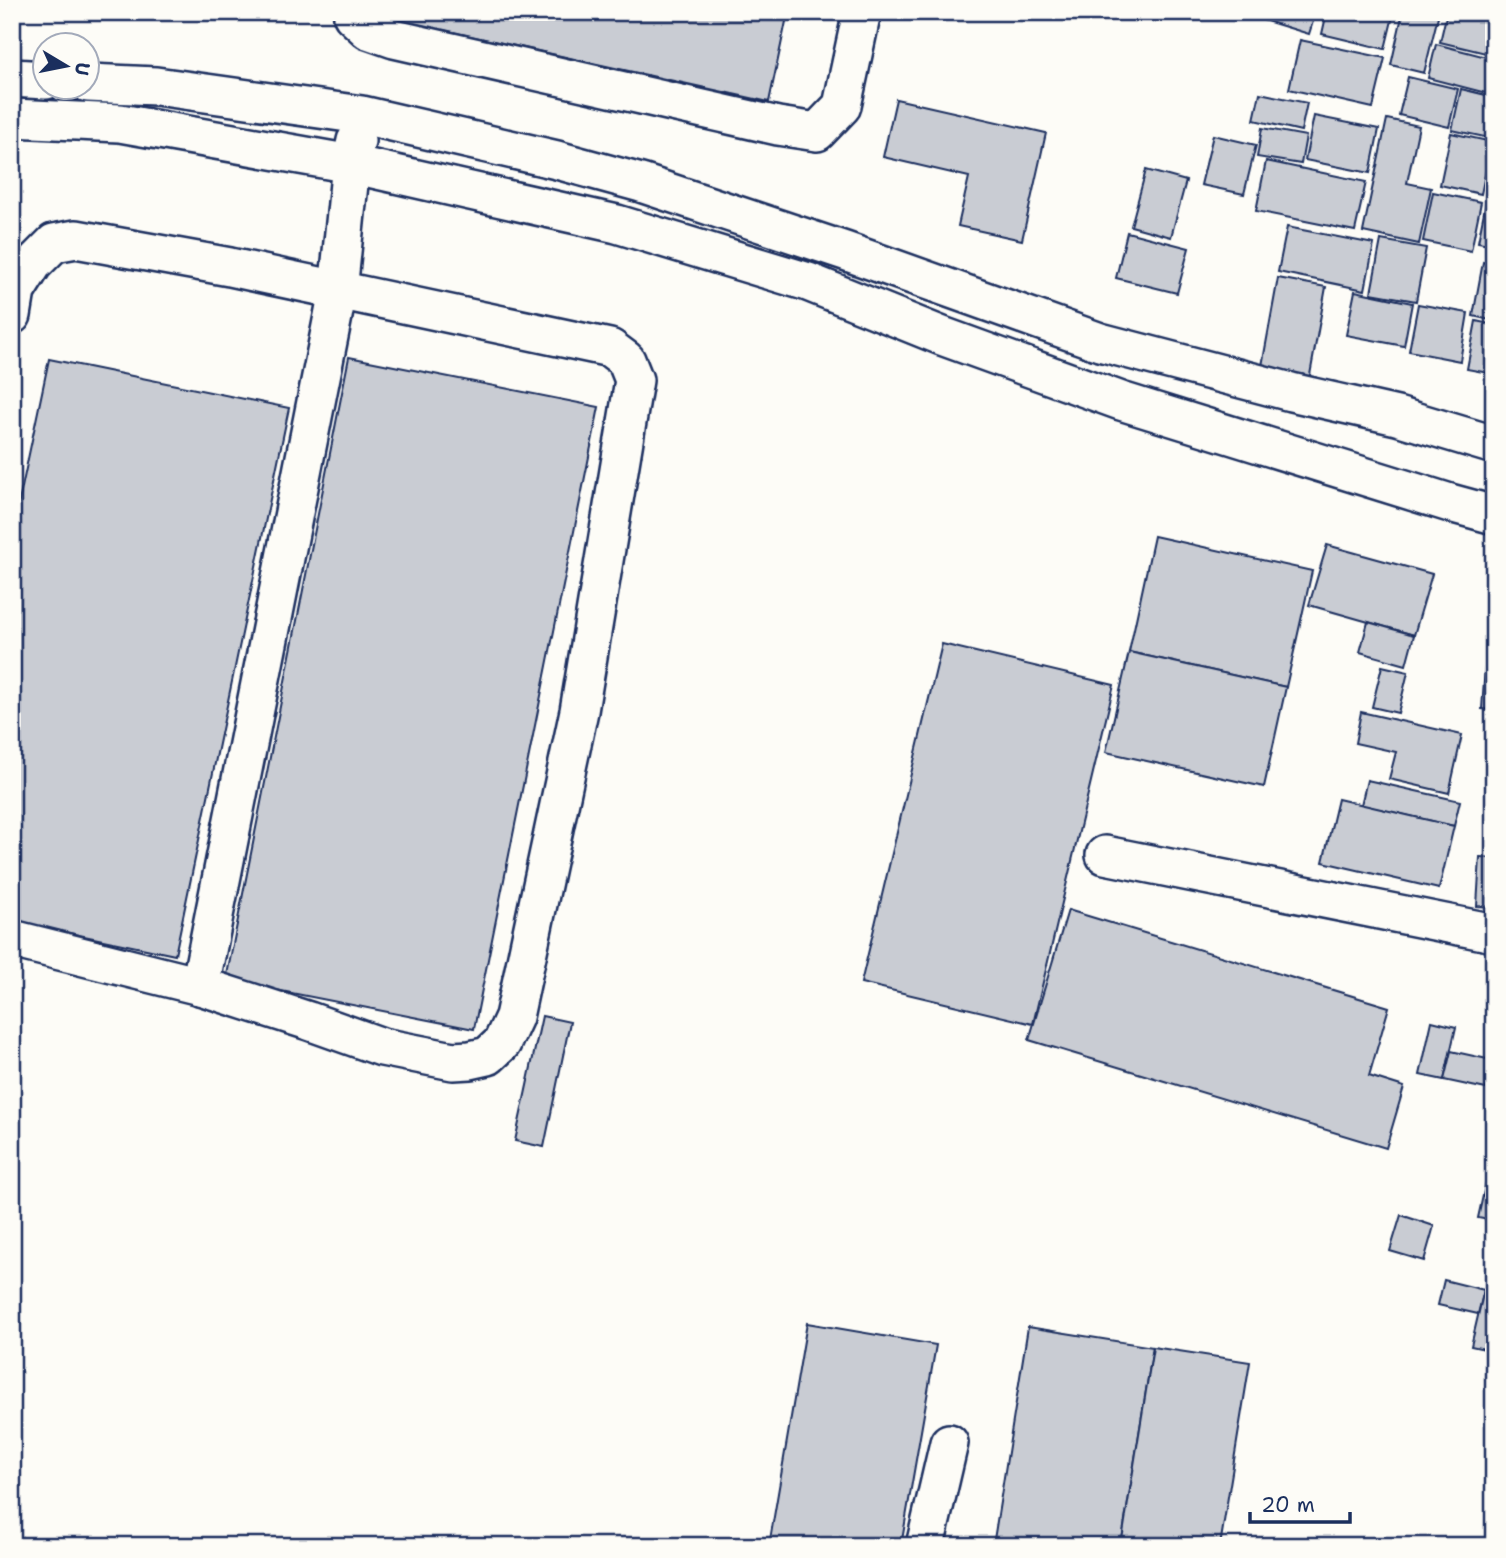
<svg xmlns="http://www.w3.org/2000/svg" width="1506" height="1558" viewBox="0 0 1506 1558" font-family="'Shantell Sans',sans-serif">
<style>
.building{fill:#c9ccd3;stroke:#1b2f5e;stroke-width:2}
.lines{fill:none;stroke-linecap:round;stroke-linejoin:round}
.minor-casing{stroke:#1b2f5e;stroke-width:42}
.minor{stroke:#fdfcf7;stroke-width:37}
</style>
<rect width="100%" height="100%" fill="#fdfcf7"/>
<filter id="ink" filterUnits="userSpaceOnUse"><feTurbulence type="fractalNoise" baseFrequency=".0143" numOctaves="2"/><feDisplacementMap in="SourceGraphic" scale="14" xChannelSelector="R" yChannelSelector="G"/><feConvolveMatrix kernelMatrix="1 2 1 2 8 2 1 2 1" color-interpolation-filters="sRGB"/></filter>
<g filter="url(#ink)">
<g class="building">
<polygon points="376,12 788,12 769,102 375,15"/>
<polygon points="1251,12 1316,12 1309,34 1250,16"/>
<polygon points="1327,12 1394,12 1385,49 1322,34"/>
<polygon points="1403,12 1439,12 1424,73 1391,65"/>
<polygon points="1447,12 1476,12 1494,17 1494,55 1440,42"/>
<polygon points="1300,40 1385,58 1373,108 1289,89"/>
<polygon points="1436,44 1494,59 1494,95 1428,78"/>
<polygon points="1408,77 1458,89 1449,127 1399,115"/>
<polygon points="1461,89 1494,97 1494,139 1452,130"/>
<polygon points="1260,93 1307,103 1301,131 1254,120"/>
<polygon points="896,99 1046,133 1022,240 958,226 969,177 883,157"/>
<polygon points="1314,116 1379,129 1370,173 1305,160"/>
<polygon points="1387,119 1419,126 1407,183 1431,188 1419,244 1363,232"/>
<polygon points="1262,128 1306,136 1301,164 1257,157"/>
<polygon points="1451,133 1492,142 1481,194 1440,185"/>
<polygon points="1213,135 1256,145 1244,194 1201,185"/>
<polygon points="1266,161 1366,182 1355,231 1256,211"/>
<polygon points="1146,170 1186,181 1171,237 1131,226"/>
<polygon points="1489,187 1494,188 1494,245 1478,242"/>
<polygon points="1433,192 1481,202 1471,251 1423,241"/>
<polygon points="1287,227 1374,244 1365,290 1278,272"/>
<polygon points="1127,232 1189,248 1177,293 1116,278"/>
<polygon points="1381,240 1426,248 1416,301 1371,293"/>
<polygon points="1483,262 1494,265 1494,321 1473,316"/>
<polygon points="1278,278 1326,287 1308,386 1260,377"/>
<polygon points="1355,291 1412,303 1404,346 1346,335"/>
<polygon points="1418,304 1468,313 1460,361 1409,351"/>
<polygon points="1476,321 1494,325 1494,374 1467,369"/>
<polygon points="349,357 599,407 474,1029 226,980"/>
<polygon points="49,359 289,408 175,955 12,921 12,535"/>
<polygon points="1494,388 1494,434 1485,433"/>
<polygon points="1154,536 1312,571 1286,687 1129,652"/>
<polygon points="1327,545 1432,574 1414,635 1309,605"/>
<polygon points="1368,622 1414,635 1406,665 1360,652"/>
<polygon points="942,644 1114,685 1033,1024 861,983"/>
<polygon points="1129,652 1286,687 1264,787 1106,752"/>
<polygon points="1382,666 1408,672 1398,713 1372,707"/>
<polygon points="1485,667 1494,668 1494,710 1482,709"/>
<polygon points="1361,712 1462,735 1449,793 1389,779 1396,752 1355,743"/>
<polygon points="1367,780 1460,801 1454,826 1361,805"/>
<polygon points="1338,799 1454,826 1439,889 1323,862"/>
<polygon points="1480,857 1494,858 1494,907 1477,906"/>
<polygon points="1068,910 1389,1007 1369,1076 1404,1087 1386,1148 1029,1040"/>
<polygon points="542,1016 570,1022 544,1147 515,1141"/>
<polygon points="1432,1021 1456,1027 1444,1080 1420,1075"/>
<polygon points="1451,1051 1492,1060 1486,1089 1444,1080"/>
<polygon points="1486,1182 1494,1184 1494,1221 1478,1218"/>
<polygon points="1401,1215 1434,1226 1424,1261 1390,1251"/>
<polygon points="1444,1280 1484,1290 1478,1314 1438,1305"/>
<polygon points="1484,1290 1494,1292 1494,1351 1471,1346"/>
<polygon points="807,1323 936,1345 901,1546 769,1546"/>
<polygon points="1028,1327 1153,1347 1121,1546 993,1546"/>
<polygon points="1153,1347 1250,1362 1220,1546 1121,1546"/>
</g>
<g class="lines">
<g class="minor-casing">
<g id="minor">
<polyline points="354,12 353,16 368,30 394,39 778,126 817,132 842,106 862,12"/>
<polyline points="12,78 46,80"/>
<polyline points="88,83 156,86 362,115 557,160 641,183 845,251 1100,342 1291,392 1397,416 1494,445"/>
<polyline points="12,118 120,123 351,164 617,224 808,282 942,336 1121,401 1450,503 1494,515"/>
<polyline points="12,315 16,291 33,264 54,243 76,239 230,267 610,348 626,360 634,380 579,711 514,1017 502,1043 488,1056 470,1060 453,1061 382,1047 309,1021 200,986 12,939"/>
<polyline points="1105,855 1494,933"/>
<polyline points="200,986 338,291 351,164 356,141"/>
<polyline points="925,1546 949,1443"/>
</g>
</g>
<use href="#minor" class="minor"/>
</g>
</g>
<rect width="1506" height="1558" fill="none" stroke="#fdfcf7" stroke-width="42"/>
<rect x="21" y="21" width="1464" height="1516" fill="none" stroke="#1b2f5e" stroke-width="2.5" filter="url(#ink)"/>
<g transform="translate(66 66) rotate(100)"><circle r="33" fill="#fdfcf7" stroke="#a3aaba" stroke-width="2"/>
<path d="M0-5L12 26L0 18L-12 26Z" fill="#1b2f5e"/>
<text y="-10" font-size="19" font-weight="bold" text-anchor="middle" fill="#1b2f5e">U</text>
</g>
<path d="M1250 1512v10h100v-10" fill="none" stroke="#1b2f5e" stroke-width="3.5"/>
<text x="1261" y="1512" font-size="21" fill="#1b2f5e" stroke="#fdfcf7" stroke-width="5" paint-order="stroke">20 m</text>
</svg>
